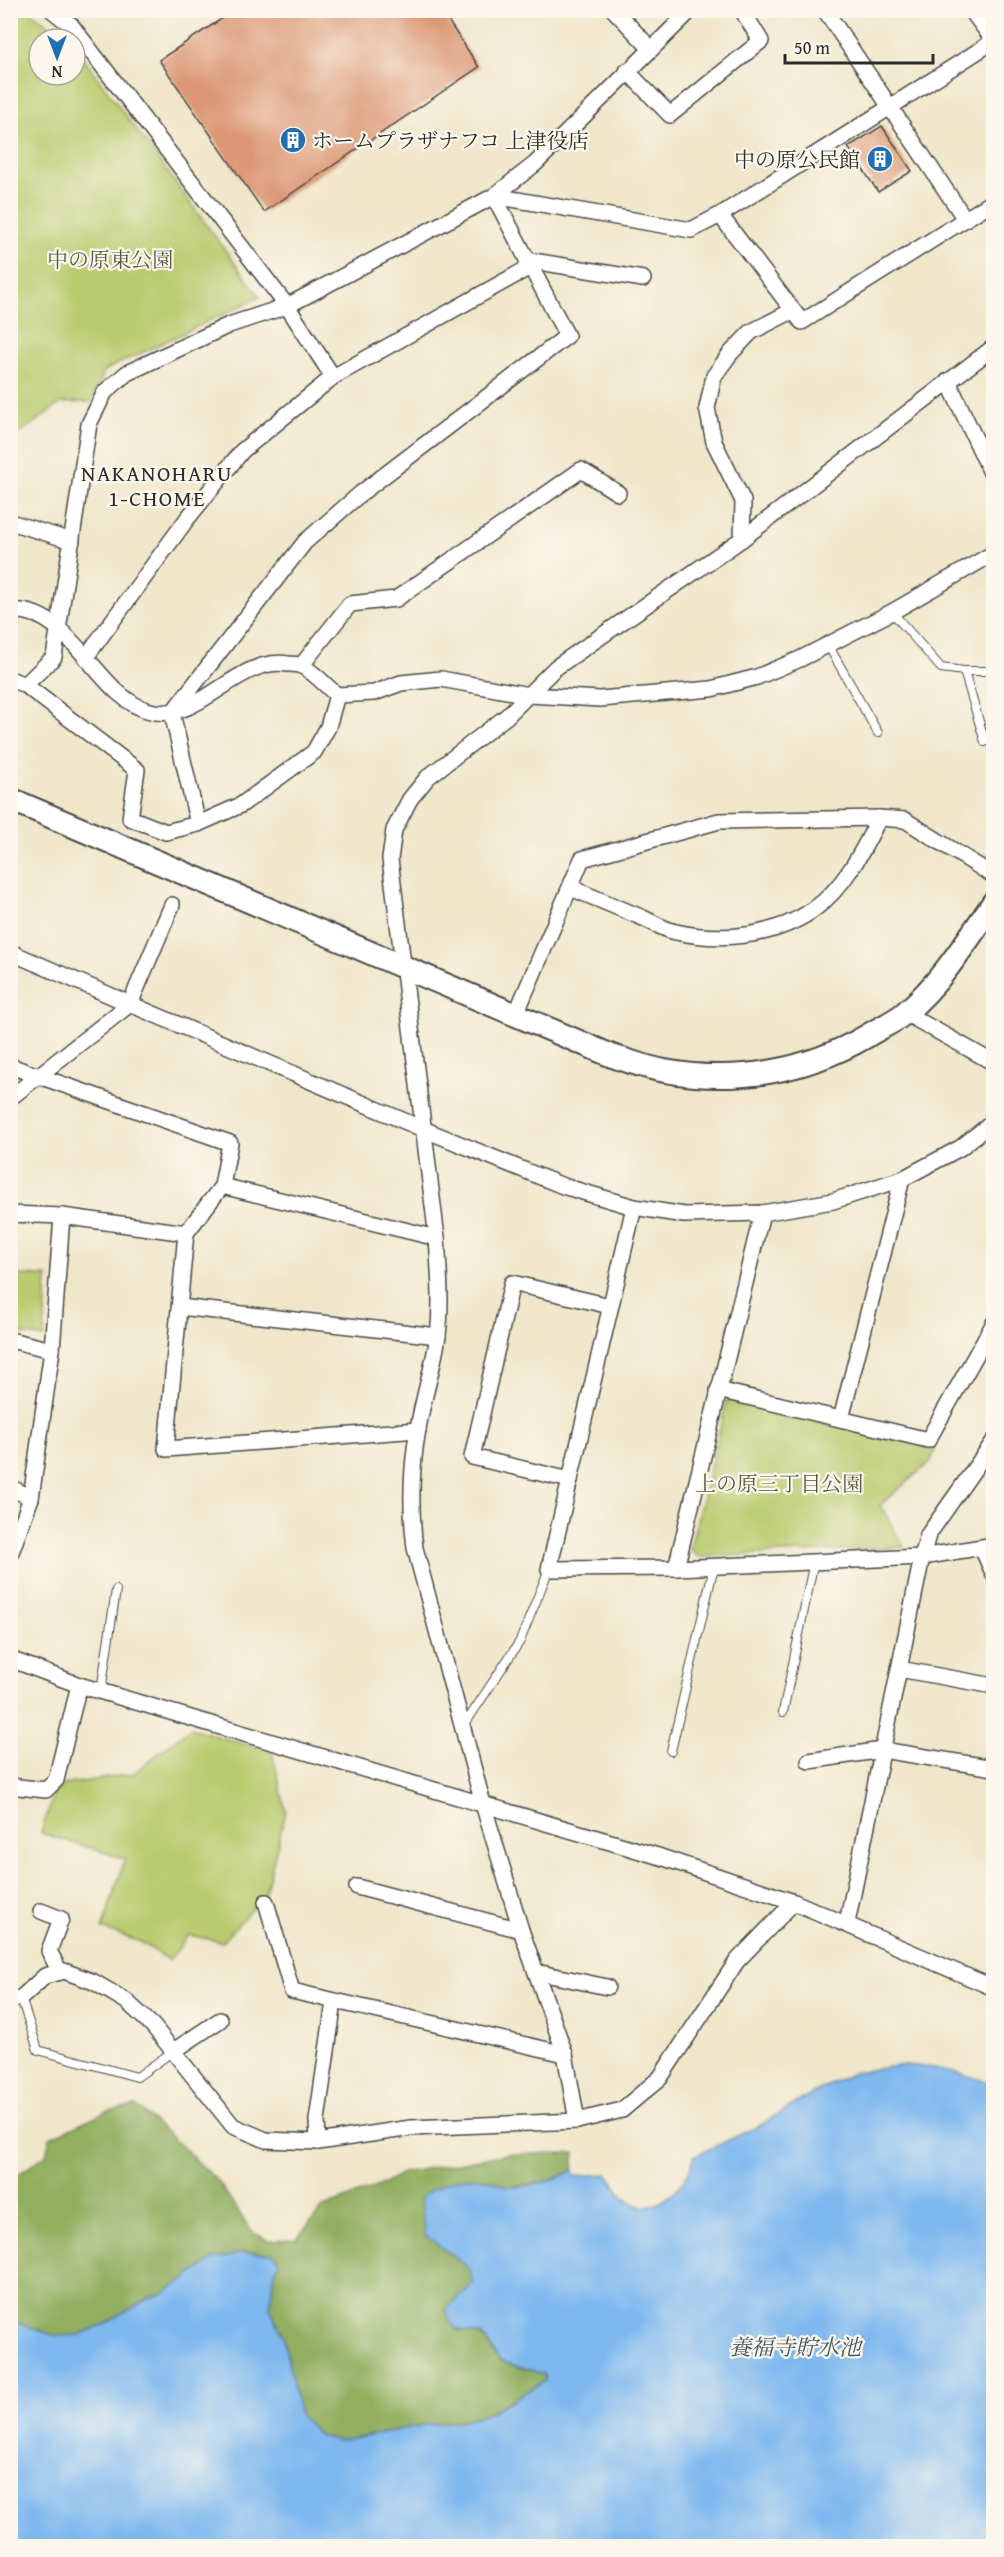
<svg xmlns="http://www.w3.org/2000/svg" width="1004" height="2557" viewBox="0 0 1004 2557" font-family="'Gentium Book Plus','Noto Serif JP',serif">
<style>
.green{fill:#b9cb6e;stroke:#727b4c;stroke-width:1.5}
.forest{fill:#92af61;stroke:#5e6d46;stroke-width:1.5}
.water{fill:#7eb8ef;stroke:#54728d;stroke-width:1.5}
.building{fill:#dc9874}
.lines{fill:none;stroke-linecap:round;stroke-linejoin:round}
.lane-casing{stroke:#494743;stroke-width:10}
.street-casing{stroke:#494743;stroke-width:18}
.secondary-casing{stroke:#494743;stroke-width:26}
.lane{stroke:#fff;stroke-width:8}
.street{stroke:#fff;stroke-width:15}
.secondary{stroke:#fff;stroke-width:22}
.labels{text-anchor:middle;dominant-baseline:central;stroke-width:4.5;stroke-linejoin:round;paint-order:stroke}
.poi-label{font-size:21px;fill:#2b2b2b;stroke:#fbf7ec;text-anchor:start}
.park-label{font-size:21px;fill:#565b3f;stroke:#fbf7ec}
.neighbourhood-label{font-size:22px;letter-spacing:1.5px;fill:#2b2b2b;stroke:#fbf7ec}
.water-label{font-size:22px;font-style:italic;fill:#456;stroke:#fbf7ec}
</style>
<rect width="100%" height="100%" fill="#fbf7ec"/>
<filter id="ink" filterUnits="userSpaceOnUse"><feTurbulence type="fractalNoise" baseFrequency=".0167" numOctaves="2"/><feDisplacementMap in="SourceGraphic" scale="12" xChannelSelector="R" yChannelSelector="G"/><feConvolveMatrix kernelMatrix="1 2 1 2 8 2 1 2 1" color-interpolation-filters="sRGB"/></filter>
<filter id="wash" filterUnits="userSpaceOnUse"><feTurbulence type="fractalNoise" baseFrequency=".008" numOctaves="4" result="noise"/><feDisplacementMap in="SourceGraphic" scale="24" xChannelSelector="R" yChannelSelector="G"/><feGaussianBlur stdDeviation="1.35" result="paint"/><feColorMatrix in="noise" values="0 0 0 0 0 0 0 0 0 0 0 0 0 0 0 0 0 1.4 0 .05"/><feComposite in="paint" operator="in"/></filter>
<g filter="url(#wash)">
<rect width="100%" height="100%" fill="#f0e6ca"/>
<g class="green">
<polygon points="10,11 30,11 67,39 39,39 39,75 75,75 75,47 260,297 105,370 91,402 61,403 17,435 11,435"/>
<polygon points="11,1275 47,1276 44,1338 11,1332"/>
<polygon points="727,1400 935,1449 931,1461 880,1505 904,1547 698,1557 690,1549"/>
<polygon points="190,1728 272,1752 286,1811 265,1894 222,1942 189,1935 169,1960 141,1942 102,1929 125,1859 41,1833 53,1796 62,1785 133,1774"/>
</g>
<path class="forest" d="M136,2106L187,2151L220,2184L252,2232L268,2240L296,2239L324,2207L379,2186L402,2173L508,2154L575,2153L573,2170L556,2180L509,2187L484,2179L425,2235L470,2269L472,2284L448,2309L457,2330C500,2335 481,2352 507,2363C518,2368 532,2370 544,2374L545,2381L494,2410L466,2420L422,2425L354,2439L337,2441L320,2436L300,2417L282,2333L270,2308L273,2278L279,2262L274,2254L243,2253L213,2260L166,2292L147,2299L106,2324L79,2335L56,2336L11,2321L10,2180L46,2155L50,2137L107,2111Z"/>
<path class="water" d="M905,2065C936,2067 964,2073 993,2084V2546H11V2321L56,2336L79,2335L106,2324L147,2299L166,2292L213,2260L243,2253L274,2254L279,2262L273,2278L270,2308L282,2333L300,2416L320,2436L337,2441L354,2439L422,2425L466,2420L494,2410L545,2381L544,2374L500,2361L483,2336C464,2328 450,2335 447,2309L472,2284L470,2269L425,2235L421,2197C439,2184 464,2173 487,2180C494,2181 502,2186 510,2187C531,2188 555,2180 573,2170L574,2176L607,2174C614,2185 626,2203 640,2206C665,2210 691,2178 694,2156L761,2125L811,2094L855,2072Z"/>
<g id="blocks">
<g class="building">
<polygon points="235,10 441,10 479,67 264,212 159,60"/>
<polygon points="882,126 912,171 878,192 848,147"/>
</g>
</g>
</g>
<g filter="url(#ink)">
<use href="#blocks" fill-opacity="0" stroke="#494743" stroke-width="1.5"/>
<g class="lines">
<g class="lane-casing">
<g id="lane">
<polyline points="892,612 941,668 964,671 994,671"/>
<polyline points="828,645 878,733"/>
<polyline points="964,671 985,742"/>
<polyline points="101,1691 116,1590"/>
<polyline points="783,1712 814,1561"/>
<polyline points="463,1727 520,1641 549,1569"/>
<polyline points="671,1751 714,1566"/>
<polyline points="21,1998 38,2050 137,2077 172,2052"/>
</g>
</g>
<g class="street-casing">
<g id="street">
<polyline points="52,10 71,25 287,306 333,377"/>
<polyline points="614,10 651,49"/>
<polyline points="825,10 965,219"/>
<polyline points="971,10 994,41"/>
<polyline points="627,71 670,115 761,41 742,10"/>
<polyline points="494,196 691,230 720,215 994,41"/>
<polyline points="720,215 802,322 994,201"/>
<polyline points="527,260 643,279"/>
<polyline points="948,381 994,479"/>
<polyline points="10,522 72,541"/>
<polyline points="742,539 743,501 714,442 707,408 714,376 730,354 751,332 792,311"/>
<path d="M10,611C71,605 98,699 150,711C202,723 236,656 288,664C292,664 298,664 302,666C314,672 326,686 337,695L374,693L401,683L441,679L529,695L600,699L711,689L757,677L800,659L892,612L994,553"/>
<polyline points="86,657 187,519 242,451 333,377 530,267"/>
<polyline points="301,666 350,604 396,599 581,470 618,493"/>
<polyline points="10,679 25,685 137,770 130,818 166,832 198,824 241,805 314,752 328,727 337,695"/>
<polyline points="25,685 54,657 89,424 105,392 127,373 229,325 287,306 494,196 535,164 691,10"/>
<polyline points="198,824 172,713 305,542 360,494 567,336 494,196"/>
<path d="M571,888C595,898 619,908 643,918C654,923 665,930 676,932C721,942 774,937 813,910C844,888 863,851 879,818"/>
<polyline points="10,952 130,1004 172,905"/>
<polyline points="905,1013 994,1063"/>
<polyline points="516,1014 582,859 719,821 879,818 905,820 994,876"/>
<polyline points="10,1066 230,1143 222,1186 186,1233 166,1449 418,1430"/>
<polyline points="10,1098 130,1004 423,1129 563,1186 634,1207 684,1215 762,1213 833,1201 902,1179 960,1148 994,1121"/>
<polyline points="222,1186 437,1238"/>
<polyline points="634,1207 549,1569 676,1568 922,1557 847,1923"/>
<polyline points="10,1214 62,1216 186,1233"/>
<polyline points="180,1307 438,1336"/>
<polyline points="10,1340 52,1350"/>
<polyline points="718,1390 928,1440 994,1323"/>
<polyline points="841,1419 902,1179"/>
<polyline points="994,1441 928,1535 922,1557 994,1545"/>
<polyline points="570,1480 472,1457 512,1283 610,1306"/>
<polyline points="10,1487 31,1498"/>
<polyline points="982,1548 994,1575"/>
<polyline points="10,1555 31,1498 52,1350 62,1216"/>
<polyline points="676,1568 762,1213"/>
<polyline points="10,1659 79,1685 661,1857 794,1902 994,1988"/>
<polyline points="899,1669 994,1686"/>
<polyline points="809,1761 882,1750 994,1768"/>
<polyline points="10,1786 46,1790 56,1780 79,1685"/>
<polyline points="357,1887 521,1930"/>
<polyline points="266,1902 292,1991 565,2054"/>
<polyline points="41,1911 61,1919 49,1951 60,1972"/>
<polyline points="536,1972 607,1987"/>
<polyline points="10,2000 21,1998 45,1976 64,1971 94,1982 126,2001 153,2026 233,2126 266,2140 318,2142 411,2128 577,2121 622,2110 660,2078 737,1961 794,1902"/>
<polyline points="172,2052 220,2020"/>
<path d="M577,2121L565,2054L521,1930L483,1804L415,1548C410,1508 411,1468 418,1429C423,1397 434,1366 438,1335C442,1302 439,1271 437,1238L390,859L394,830L410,799L428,777L507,716L555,668L742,539L994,347"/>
<polyline points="318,2142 317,2120 334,2002"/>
</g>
</g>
<g class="secondary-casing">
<path id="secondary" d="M10,799L612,1056C629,1061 647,1068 665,1071C735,1084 805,1072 867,1036C879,1028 895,1022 906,1012C942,982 967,940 994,902"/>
</g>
<use href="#lane" class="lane"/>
<use href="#street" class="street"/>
<use href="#secondary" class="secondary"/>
</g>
</g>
<defs>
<g id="building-disc" transform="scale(1.35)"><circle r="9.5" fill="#1f6fb2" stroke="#fbf7ec"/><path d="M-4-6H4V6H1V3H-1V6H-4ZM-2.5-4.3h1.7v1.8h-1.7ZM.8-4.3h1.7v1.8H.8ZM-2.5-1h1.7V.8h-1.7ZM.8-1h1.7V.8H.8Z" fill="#fff"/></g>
</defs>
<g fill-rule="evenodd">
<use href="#building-disc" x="293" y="140"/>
<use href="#building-disc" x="880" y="159"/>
</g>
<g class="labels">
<g class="poi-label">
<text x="312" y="140">ホームプラザナフコ 上津役店</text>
<text x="860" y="159" text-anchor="end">中の原公民館</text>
</g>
<g class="park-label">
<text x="110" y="259">中の原東公園</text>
<text x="779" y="1483">上の原三丁目公園</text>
</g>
<g class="neighbourhood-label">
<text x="157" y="473">NAKANOHARU<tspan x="157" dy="25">1-CHOME</tspan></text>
</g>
<g class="water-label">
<text x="795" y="2347">養福寺貯水池</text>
</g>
</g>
<rect width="1004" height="2557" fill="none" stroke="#fbf7ec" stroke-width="36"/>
<g transform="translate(57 57) rotate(180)"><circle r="28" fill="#fbf7ec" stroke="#a8a59f" stroke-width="1.5"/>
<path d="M0-4.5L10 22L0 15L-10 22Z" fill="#1f6fb2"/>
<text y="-9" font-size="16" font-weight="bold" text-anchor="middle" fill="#2b2b2b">N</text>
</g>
<path d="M785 54v9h148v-9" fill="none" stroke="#2b2b2b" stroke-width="3"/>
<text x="794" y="54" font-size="18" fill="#2b2b2b" stroke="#fbf7ec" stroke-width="4.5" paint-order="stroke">50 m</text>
</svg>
